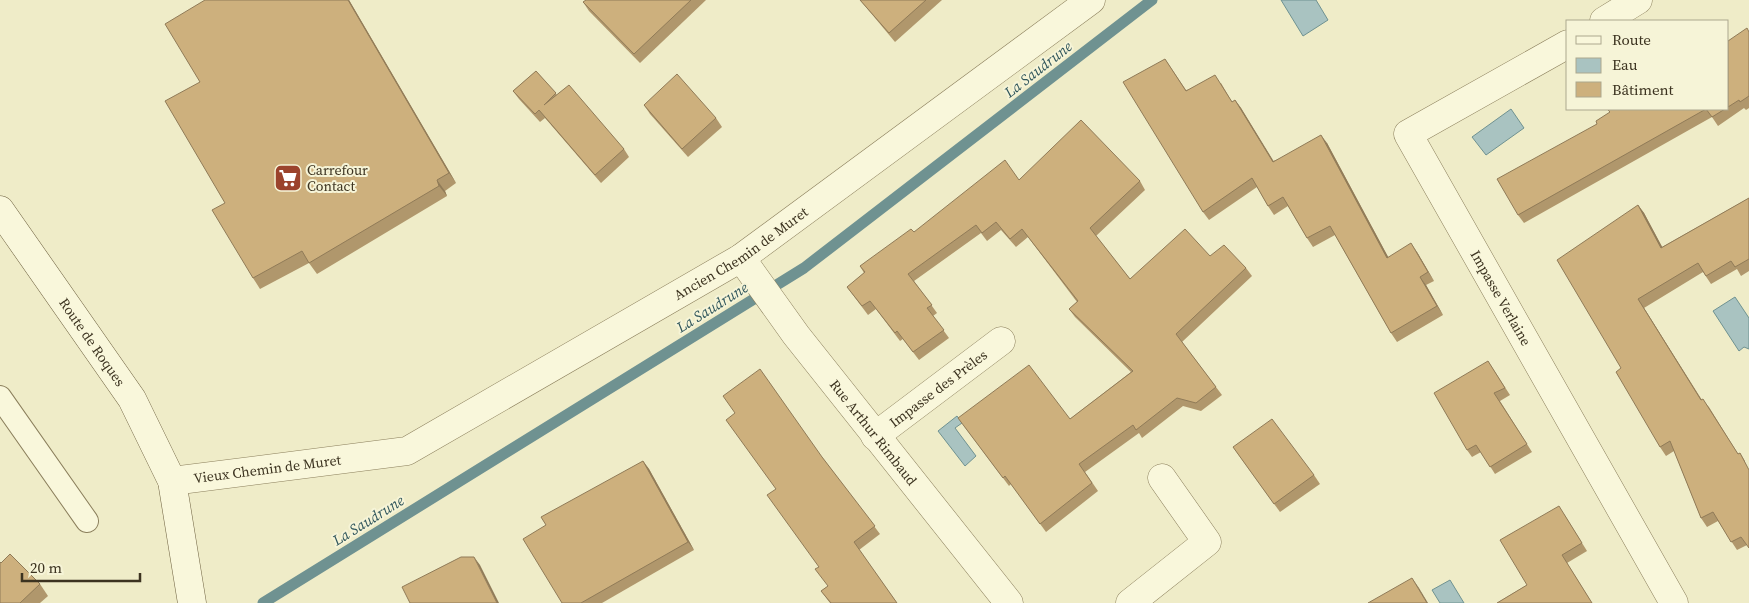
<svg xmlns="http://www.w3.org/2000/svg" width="1749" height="603" viewBox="0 0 1749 603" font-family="'Source Serif 4',serif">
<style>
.water{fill:#a9c3c1;stroke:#6f9291}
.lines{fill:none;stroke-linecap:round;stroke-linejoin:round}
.stream{stroke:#6f9291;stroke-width:11}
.lane-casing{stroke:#8b7f5c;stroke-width:24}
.street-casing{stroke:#8b7f5c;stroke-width:29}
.secondary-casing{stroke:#6d603f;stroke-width:29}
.lane{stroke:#f9f7db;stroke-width:22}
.street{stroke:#f9f7db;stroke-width:28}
.secondary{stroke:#f9f7db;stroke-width:28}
.wall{fill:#b0976c}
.shaded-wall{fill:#907b58}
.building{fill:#cdb07d;stroke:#907b58}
.labels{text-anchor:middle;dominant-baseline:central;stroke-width:4;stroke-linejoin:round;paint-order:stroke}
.poi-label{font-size:14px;fill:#3c3320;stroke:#f6f4d7;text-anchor:start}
.street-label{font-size:14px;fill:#3c3320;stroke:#f6f4d7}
.water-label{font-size:15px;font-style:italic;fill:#2f555b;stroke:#f6f4d7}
</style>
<rect width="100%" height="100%" fill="#efecc8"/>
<g class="water">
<polygon points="1281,0 1316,0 1328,20 1303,36"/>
<polygon points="1511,109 1524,128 1486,155 1472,137"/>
<polygon points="1735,297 1749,318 1749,349 1744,347 1739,351 1713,311"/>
<polygon points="957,416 962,423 955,428 976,456 965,466 938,431"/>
<polygon points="1450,580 1464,603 1440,603 1432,590"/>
</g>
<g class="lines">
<polyline class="stream" points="263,603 804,268 1152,0"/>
<g class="lane-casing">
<polyline id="lane" points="0,397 87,521"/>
</g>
<g class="street-casing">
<g id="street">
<polyline points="1604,21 1638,0"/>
<path id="s1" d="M1568,44L1408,134L1674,603"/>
<path id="s2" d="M741,258L796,335L1009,603"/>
<path id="s3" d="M875,436L1001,341"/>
<path id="s4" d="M172,481L407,451L741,258L1091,0"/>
<polyline points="1130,603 1207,542 1162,478"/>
</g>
</g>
<g class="secondary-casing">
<g id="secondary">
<path id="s5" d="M0,210L132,399L172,481L192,603"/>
</g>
</g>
<use href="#lane" class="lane"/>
<use href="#street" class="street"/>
<use href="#secondary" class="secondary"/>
</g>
<g class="wall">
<polygon points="349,0 456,183 445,191 447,196 317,274 309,263 260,289 253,278 225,203"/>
<polygon points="586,0 706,0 640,63 589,11 583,2"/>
<polygon points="860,0 942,0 895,42"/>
<polygon points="1749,31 1749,108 1746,110 1744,108 1718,126 1712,117 1524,223 1518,215 1597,124 1610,112 1608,110 1610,109 1728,109 1728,41"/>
<polygon points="1165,59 1186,90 1221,83 1232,102 1235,100 1241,108 1273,161 1327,143 1388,257 1417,252 1434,281 1426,285 1443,315 1397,342 1391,333 1335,235 1313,247 1307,238 1288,206 1274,215 1268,206 1257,187 1209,220 1203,212"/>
<polygon points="536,71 557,95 624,149 629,157 601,183 545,118 540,122 519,99 513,91"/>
<polygon points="644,105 716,118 722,127 688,157 650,114"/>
<polygon points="1019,180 1140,181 1145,190 1096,236 1130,279 1210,256 1246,268 1252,276 1182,342 1222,395 1201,411 1183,406 1142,438 1139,433 1085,472 1098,491 1046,532 1011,484 1009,486 964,426 1070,419 1131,372 1075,317 1069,309 1077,302 1028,237 1016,247 1001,230 987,241 981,233 914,281 937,313 933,316 949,338 919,360 903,339 900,341 876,309 868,315 847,287 864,273 860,266 914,232"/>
<polygon points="1749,198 1749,271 1741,276 1737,269 1711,284 1703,272 1644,308 1702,400 1709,407 1738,454 1740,453 1745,461 1747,545 1737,550 1718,521 1707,527 1701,518 1674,451 1666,456 1660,447 1621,368 1638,205 1644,213 1662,247"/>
<polygon points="1488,361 1510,395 1500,401 1532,452 1495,474 1481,452 1472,457 1467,450"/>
<polygon points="1233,447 1314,475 1320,484 1280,512"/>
<polygon points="822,457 880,534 859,550 897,603 830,603 821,591 828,586 819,567"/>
<polygon points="643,461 649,469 694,550 602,603 562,603 546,525"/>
<polygon points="1564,514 1587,551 1567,563 1592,603 1497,603 1527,585"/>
<polygon points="40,584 48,596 40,603 0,603"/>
</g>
<g class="shaded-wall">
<polygon points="348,0 349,0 456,183 449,173"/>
<polygon points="1235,100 1241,108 1279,170 1273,162"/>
<polygon points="1321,135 1327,143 1393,266 1387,258"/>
<polygon points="437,180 445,191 447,196 439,186"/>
<polygon points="1638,205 1644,213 1667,256 1661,248"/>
<polygon points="1411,243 1417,252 1434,281 1428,272"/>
<polygon points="1420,277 1426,285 1443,315 1437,306"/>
<polygon points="1638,299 1644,308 1707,409 1701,400"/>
<polygon points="643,461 649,469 694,550 688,542"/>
<polygon points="474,557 480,565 499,603 497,603"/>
<polygon points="1412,578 1419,588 1428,603 1427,603"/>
</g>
<g class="building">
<polygon points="205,0 348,0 449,173 437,180 439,186 309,263 302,251 253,278 212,210 225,203 165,101 200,82 165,24"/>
<polygon points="586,0 691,0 634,54 583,2"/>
<polygon points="860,0 926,0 889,33"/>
<polygon points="1747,28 1749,32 1749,96 1740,102 1739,100 1728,107 1728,41"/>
<polygon points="1165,59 1186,91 1215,75 1232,102 1235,100 1273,162 1321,135 1387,258 1411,243 1428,272 1420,277 1437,306 1391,333 1330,226 1307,238 1283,197 1268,206 1252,178 1203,212 1123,82"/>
<polygon points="536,71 556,93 544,105 569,85 624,149 595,175 539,110 535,114 513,91"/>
<polygon points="677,74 716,118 682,149 644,105"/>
<polygon points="1610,109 1706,109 1518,215 1497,179 1597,124 1596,121 1610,112 1608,110"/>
<polygon points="1706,109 1725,109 1712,117"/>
<polygon points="1081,120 1140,181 1090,228 1130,279 1185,229 1210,256 1224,245 1246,268 1176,334 1216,387 1196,403 1177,398 1136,430 1133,425 1079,464 1092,483 1040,524 1005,476 1003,478 958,418 1029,365 1070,419 1133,371 1069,309 1078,301 1022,229 1010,239 996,222 982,233 976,225 908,274 932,305 927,308 944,330 913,352 897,331 895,333 870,301 862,306 847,287 865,272 860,266 911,229 914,232 1005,160 1019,180"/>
<polygon points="1749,198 1749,259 1735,267 1731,261 1706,276 1698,263 1638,299 1701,400 1703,399 1738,454 1740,453 1749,470 1749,548 1741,537 1731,542 1713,512 1701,518 1670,441 1660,447 1616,372 1621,368 1557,260 1638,205 1661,248"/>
<polygon points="1488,361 1505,388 1494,393 1527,444 1490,467 1476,445 1467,450 1434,393"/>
<polygon points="760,369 822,457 875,526 854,542 897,603 831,603 821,591 828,586 815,569 819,567 767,495 776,489 726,420 735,413 723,396"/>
<polygon points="1272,419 1314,475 1274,504 1233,447"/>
<polygon points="643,461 688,542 581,603 562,603 523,539 546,525 541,517"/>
<polygon points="1559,506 1582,543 1562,555 1592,603 1497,603 1527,585 1500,540"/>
<polygon points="10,554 40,584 20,603 0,603 0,562 1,563"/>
<polygon points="461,557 474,557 497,603 410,603 402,587"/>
<polygon points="1412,578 1427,603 1368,603"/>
</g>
<defs>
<g id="supermarket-square" transform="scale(1.4375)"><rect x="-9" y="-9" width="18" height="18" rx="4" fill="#9b432c" stroke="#f6f4d7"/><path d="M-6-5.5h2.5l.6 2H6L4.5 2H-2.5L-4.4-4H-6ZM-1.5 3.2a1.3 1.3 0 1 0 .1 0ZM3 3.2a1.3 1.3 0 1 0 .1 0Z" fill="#fff"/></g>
</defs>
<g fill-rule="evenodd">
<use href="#supermarket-square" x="288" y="178"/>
</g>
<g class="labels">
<g class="poi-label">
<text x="307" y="170">Carrefour<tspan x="307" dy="16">Contact</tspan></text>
</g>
<g class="street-label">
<text stroke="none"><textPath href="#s4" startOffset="625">Ancien Chemin de Muret</textPath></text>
<text stroke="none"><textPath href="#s1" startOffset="372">Impasse Verlaine</textPath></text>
<text stroke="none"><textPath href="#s5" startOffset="161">Route de Roques</textPath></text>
<text stroke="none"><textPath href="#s3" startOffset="79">Impasse des Prèles</textPath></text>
<text stroke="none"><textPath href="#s2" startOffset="219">Rue Arthur Rimbaud</textPath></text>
<text stroke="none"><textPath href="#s4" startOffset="96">Vieux Chemin de Muret</textPath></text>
</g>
<g class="water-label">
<text transform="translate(1038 69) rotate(-38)">La Saudrune</text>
<text transform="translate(712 307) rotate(-32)">La Saudrune</text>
<text transform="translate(368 520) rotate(-32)">La Saudrune</text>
</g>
</g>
<rect x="1566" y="20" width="162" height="90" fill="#f6f4d7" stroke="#aca78e"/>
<rect x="1576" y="36" width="25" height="8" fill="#f9f7db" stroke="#aca78e"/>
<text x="1612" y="45" font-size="15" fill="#3c3320">Route</text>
<rect x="1576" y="58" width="25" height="15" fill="#a9c3c1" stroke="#aca78e"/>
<text x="1612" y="70" font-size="15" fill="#3c3320">Eau</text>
<rect x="1576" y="82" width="25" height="15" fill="#cdb07d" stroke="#aca78e"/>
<text x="1612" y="95" font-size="15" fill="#3c3320">Bâtiment</text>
<path d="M22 573v8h118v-8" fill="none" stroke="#3c3320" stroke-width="2.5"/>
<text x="30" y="573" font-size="15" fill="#3c3320" stroke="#f6f4d7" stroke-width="4" paint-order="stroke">20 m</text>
</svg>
